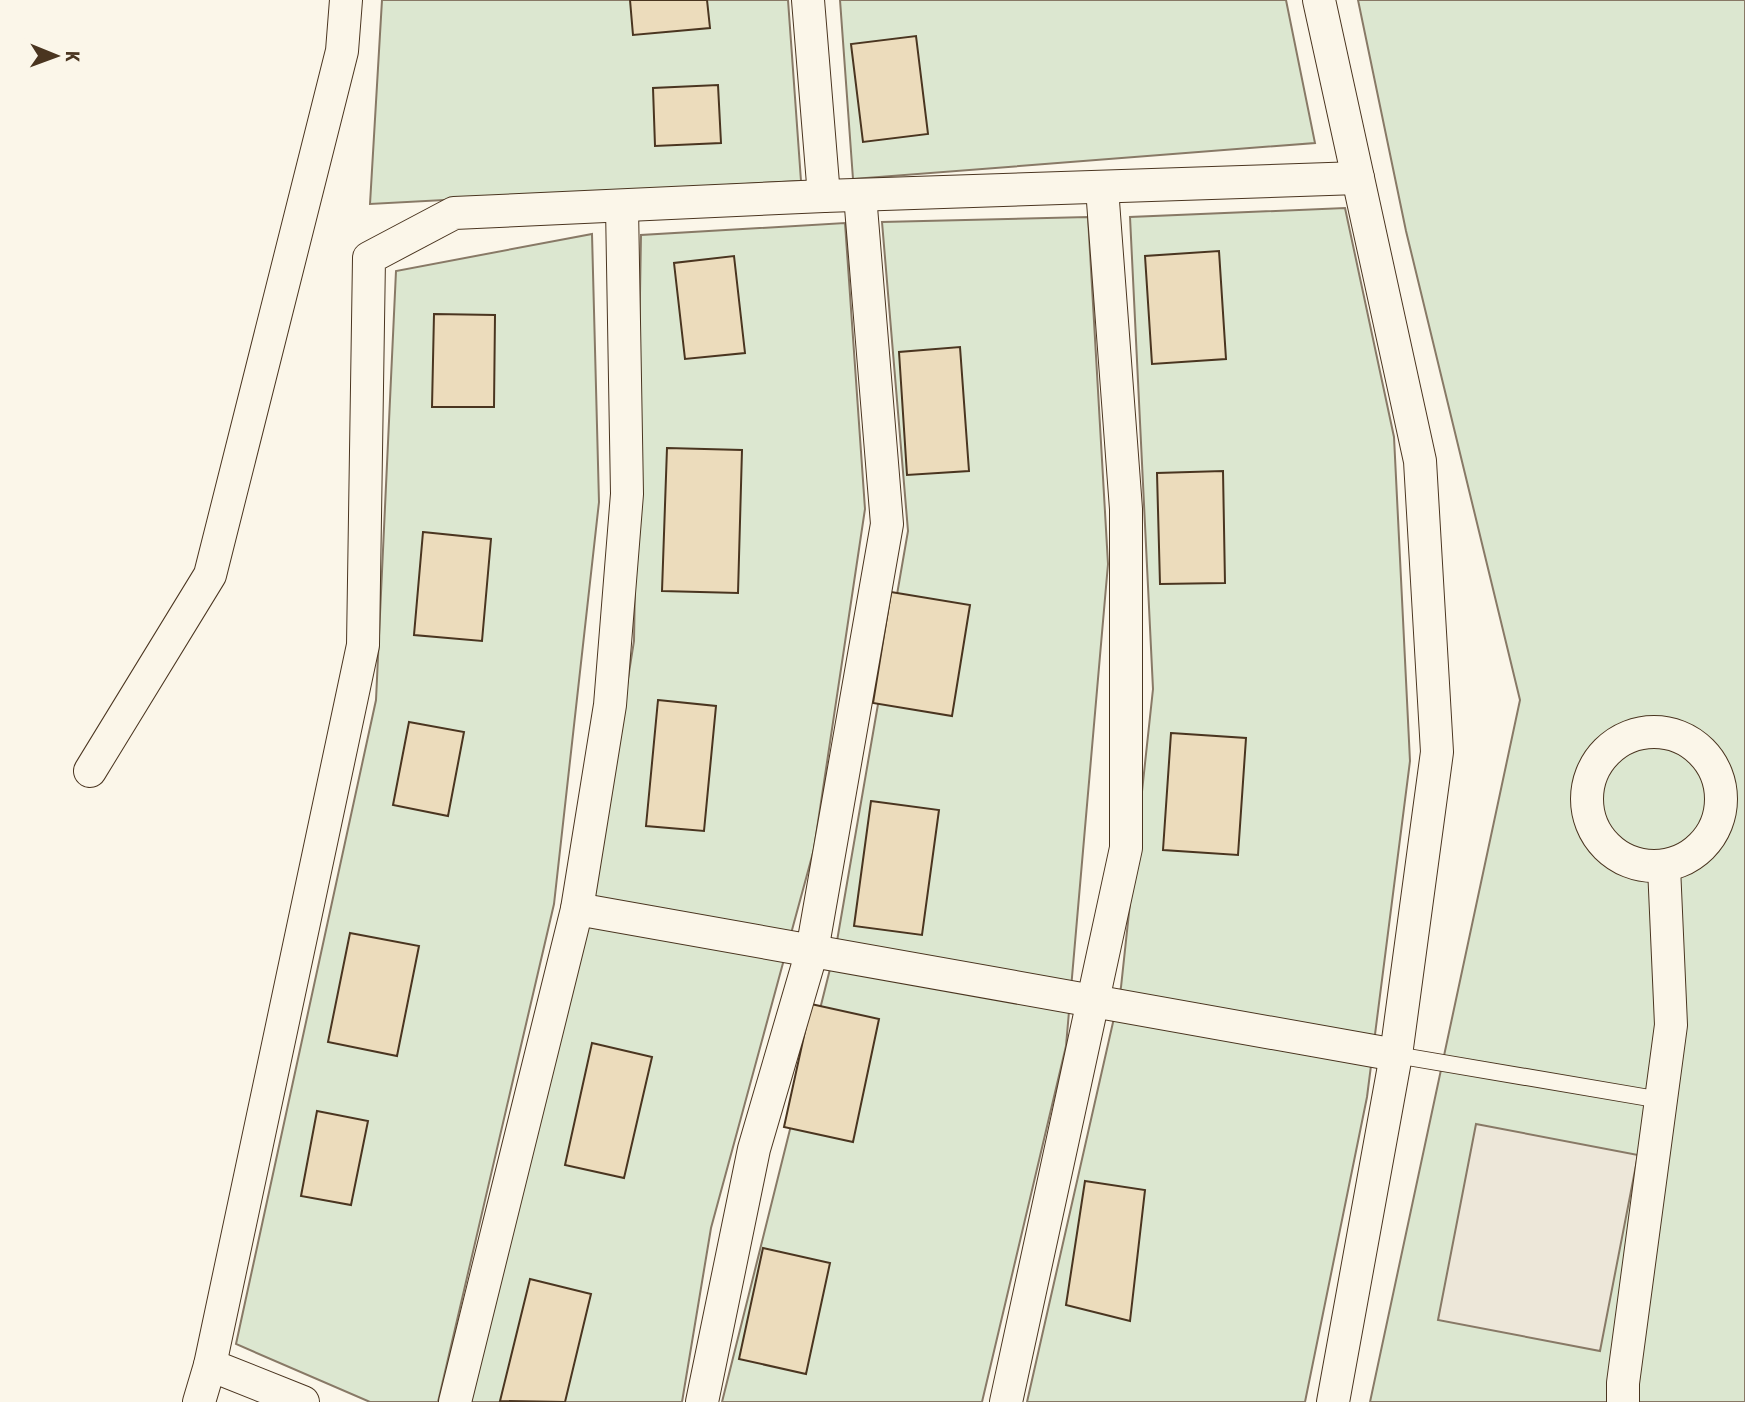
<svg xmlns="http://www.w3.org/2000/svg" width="1745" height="1402" viewBox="0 0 1745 1402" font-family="'Roboto Condensed',sans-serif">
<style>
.green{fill:#dce7d0;stroke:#887966;stroke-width:2}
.parking{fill:#ede7d9;stroke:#887966;stroke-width:2}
.building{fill:#ecdcbc;stroke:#4a3520;stroke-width:2}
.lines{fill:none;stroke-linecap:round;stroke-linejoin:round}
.lane-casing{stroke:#4a3520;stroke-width:18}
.street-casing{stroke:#4a3520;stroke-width:34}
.lane{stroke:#fbf6e9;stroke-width:16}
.street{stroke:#fbf6e9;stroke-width:32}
</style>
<rect width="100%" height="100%" fill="#fbf6e9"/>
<g class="green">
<polygon points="382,0 788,0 801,181 370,204"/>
<polygon points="840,0 1286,0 1315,143 853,179"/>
<polygon points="1358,0 1745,0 1745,1402 1370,1402 1520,700 1406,231"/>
<polygon points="1345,208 1394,437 1410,761 1367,1097 1305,1402 1027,1402 1121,987 1153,689 1130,217"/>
<polygon points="1088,217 1108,564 1066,1046 982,1402 722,1402 837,941 908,531 882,222"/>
<polygon points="845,223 865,509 814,849 711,1228 682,1402 469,1402 594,893 634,641 641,235"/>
<polygon points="592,234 599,502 554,904 438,1402 370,1402 236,1344 376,700 396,271"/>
</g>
<polygon class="parking" points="1476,1124 1638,1155 1600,1351 1438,1320"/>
<g class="building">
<polygon points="630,0 707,0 710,28 633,35"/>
<polygon points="916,36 928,134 863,142 851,44"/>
<polygon points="718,85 721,143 655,146 653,88"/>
<polygon points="1219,251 1226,359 1152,364 1145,256"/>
<polygon points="734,256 745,353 685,359 674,263"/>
<polygon points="434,314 495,315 494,407 432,407"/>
<polygon points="960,347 969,471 907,475 899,352"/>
<polygon points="667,448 742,450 738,593 662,591"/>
<polygon points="1223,471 1225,583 1160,584 1157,473"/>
<polygon points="423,532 491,539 482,641 414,635"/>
<polygon points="891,592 970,605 952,716 873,703"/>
<polygon points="658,700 716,706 704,831 646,826"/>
<polygon points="409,722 464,732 448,816 393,805"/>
<polygon points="1171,733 1246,738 1238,855 1163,850"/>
<polygon points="871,801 939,810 922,935 854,926"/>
<polygon points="350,933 419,946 397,1056 328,1042"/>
<polygon points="811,1004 879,1019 853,1142 784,1127"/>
<polygon points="592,1043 652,1057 624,1178 565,1165"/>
<polygon points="317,1111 368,1121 351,1205 301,1196"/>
<polygon points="1085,1181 1145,1190 1130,1321 1066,1305"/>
<polygon points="763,1248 830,1263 806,1374 739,1359"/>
<polygon points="530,1279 591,1294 565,1402 500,1401"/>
</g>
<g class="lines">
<g class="lane-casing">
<polyline id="lane" points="1396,1055 1661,1100"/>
</g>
<g class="street-casing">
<g id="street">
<polyline points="808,0 824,196"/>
<polyline points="1319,0 1420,461 1437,752 1396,1055 1333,1402"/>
<circle cx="1654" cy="799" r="67"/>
<polyline points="90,771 210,575 342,51 346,0"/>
<polyline points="577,909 1396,1055"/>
<polyline points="210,1365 303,1402"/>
<polyline points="199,1402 210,1365 363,645 369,258 454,213 824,196 1358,178"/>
<polyline points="455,1402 577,909 610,705 627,494 622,207"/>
<polyline points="702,1402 754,1149 812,951 887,524 860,195"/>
<polyline points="1006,1402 1126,848 1126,509 1102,188"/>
<polyline points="1623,1402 1623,1383 1671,1025 1664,867"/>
</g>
</g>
<use href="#lane" class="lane"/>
<use href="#street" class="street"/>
</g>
<g transform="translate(56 56) rotate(91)" stroke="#fbf6e9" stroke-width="5" paint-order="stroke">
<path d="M0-5L12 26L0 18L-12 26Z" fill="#4a3520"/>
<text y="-10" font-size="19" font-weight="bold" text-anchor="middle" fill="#4a3520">K</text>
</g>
</svg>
